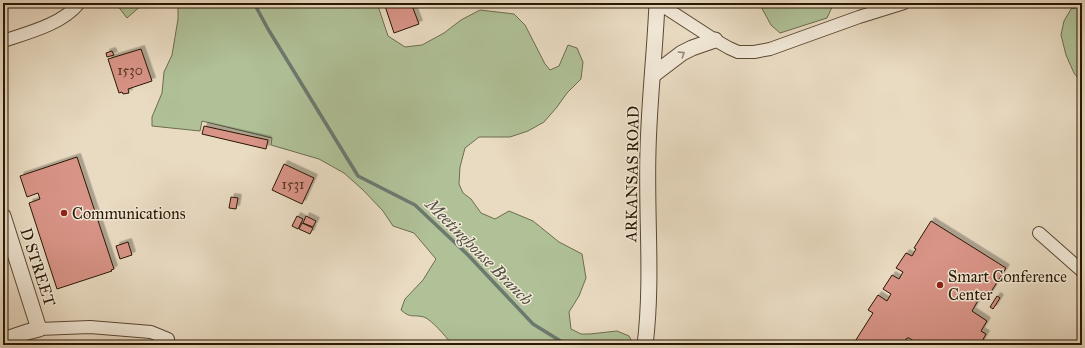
<svg xmlns="http://www.w3.org/2000/svg" width="1085" height="348" viewBox="0 0 1085 348" font-family="'IM FELL Great Primer',serif">
<style>
.green{fill:#b0c198;stroke:#6d6c4d}
.lines{fill:none;stroke-linecap:round;stroke-linejoin:round}
.stream{stroke:#6c796f;stroke-width:3.5}
.building{fill:#d89487;stroke:#2a1702;filter:url(#shadow)}
.minor-casing{stroke:#5a4832;stroke-width:14}
.tertiary-casing{stroke:#5a4832;stroke-width:17}
.minor{stroke:#f1e8d7;stroke-width:12}
.tertiary{stroke:#f1e8d7;stroke-width:15}
.oneway{stroke:#978a77}
.poi-dot{fill:#8f2418;stroke:#f1e8d7;stroke-width:1.5}
.labels{text-anchor:middle;dominant-baseline:central;stroke-width:3;stroke-linejoin:round;paint-order:stroke}
.number-label{font-size:14px;fill:#563623}
.street-label{font-size:16px;fill:#2a1702;stroke:#f1e8d7}
.poi-label{font-size:16px;fill:#2a1702;stroke:#f1e8d7;text-anchor:start}
.water-label{font-size:17px;font-style:italic;fill:#505042;stroke:#f1e8d7}
</style>
<defs>
<filter id="shadow"><feDropShadow dx="3.5" dy="-3.5" stdDeviation="0" flood-color="#0004"/></filter>
</defs>
<rect width="100%" height="100%" fill="#e9dbc2"/>
<filter id="stains"><feTurbulence type="fractalNoise" baseFrequency=".005" numOctaves="4"/><feColorMatrix values="0 0 0 0 .2 0 0 0 0 .09 0 0 0 0 .02 0 0 0 .5 -.17"/></filter>
<radialGradient id="worn" r=".72"><stop offset=".6" stop-color="#630" stop-opacity="0"/><stop offset="1" stop-color="#630" stop-opacity=".3"/></radialGradient>
<g class="green">
<polygon points="118,3 144,3 127,18 117,5"/>
<path d="M176,3H377L388,36L405,47L422,45L444,33L461,20L480,10L514,14L525,25L545,64L550,70L559,66L568,45L577,48L583,62L581,79L567,93L557,107L544,122L528,131L510,137H479L465,148L460,167L459,184L463,193L471,199L481,213L495,219L509,211L533,221L559,242L582,254L586,278L579,296L569,312L571,329L581,334H590L617,331L629,336L634,345H449L451,343C445,336 432,320 424,317C412,314 411,319 401,310L405,299L423,280L436,259L414,233L393,226L383,211L363,190L344,173L319,159L271,145L272,138L202,121L200,131L152,126V117L162,93L164,72L172,55L178,19V6Z"/>
<polygon points="759,3 869,3 858,7 833,5 827,18 780,33 771,25"/>
<polygon points="1082,6 1082,83 1074,73 1066,55 1061,35 1064,21 1071,9"/>
</g>
<g class="lines">
<polyline class="stream" points="254,3 268,29 358,176 415,205 468,255 533,324 567,345"/>
</g>
<g class="building">
<polygon points="384,3 411,3 419,24 394,33"/>
<polygon points="141,49 152,81 128,89 129,93 123,94 122,92 119,93 108,59"/>
<polygon points="112,51 114,55 107,57 106,53"/>
<polygon points="204,126 268,140 266,149 202,134"/>
<polygon points="77,157 114,269 111,270 112,271 57,289 29,203 40,199 38,193 27,197 20,176"/>
<polygon points="284,164 314,178 302,204 272,190"/>
<polygon points="231,197 238,198 236,209 229,208"/>
<polygon points="297,216 303,219 298,229 292,226"/>
<polygon points="306,216 316,221 313,227 303,223"/>
<polygon points="931,221 1006,268 989,295 980,297 972,311 987,321 981,331 986,334 980,345 920,345 909,338 907,338 902,345 857,345 854,343 873,313 868,310 878,295 887,301 891,294 883,289 892,275 899,279 903,272 896,268 906,253 912,256 916,249 914,248"/>
<polygon points="302,223 313,228 310,234 299,229"/>
<polygon points="128,242 132,255 120,259 116,246"/>
<polygon points="997,296 1000,298 993,309 990,307"/>
</g>
<g class="lines">
<g class="minor-casing">
<g id="minor">
<polyline points="658,3 715,40 729,48 738,52 754,52 770,49 859,17 904,3"/>
<path d="M3,41C27,33 63,24 79,3"/>
<polyline points="1039,233 1082,271"/>
<polyline points="39,329 90,327 151,332 168,339"/>
</g>
</g>
<g class="tertiary-casing">
<g id="tertiary">
<polyline points="653,75 682,53 692,48 715,40"/>
<polyline points="3,216 39,329 27,332 3,340"/>
<path d="M645,345C653,281 646,216 648,151C649,102 655,52 657,3"/>
</g>
</g>
<use href="#minor" class="minor"/>
<use href="#tertiary" class="tertiary"/>
</g>
<defs><path id="oneway-chevron" d="M-2-3.5L2.5 0L-2 3.5" fill="none" stroke-width="1.6" stroke-linecap="round" stroke-linejoin="round"/></defs>
<use class="oneway" href="#oneway-chevron" transform="translate(682 54) rotate(-33)"/>
<g class="poi-dot">
<circle cx="64" cy="213" r="4"/>
<circle cx="940" cy="285" r="4"/>
</g>
<g class="labels">
<g class="number-label">
<text x="130" y="70">1530</text>
<text x="293" y="184">1531</text>
</g>
<g class="street-label">
<text transform="translate(632 174) rotate(-89)">ARKANSAS ROAD</text>
<text transform="translate(38 267) rotate(72)">D STREET</text>
</g>
<g class="poi-label">
<text x="72" y="213">Communications</text>
<text x="948" y="276">Smart Conference<tspan x="948" dy="18">Center</tspan></text>
</g>
<g class="water-label">
<text transform="translate(479 252) rotate(45)">Meetinghouse Branch</text>
</g>
</g>
<rect width="1085" height="348" fill="none" stroke="#e9dbc2" stroke-width="16"/>
<rect x="4" y="4" width="1077" height="340" fill="none" stroke="#2a1702" stroke-width="2"/>
<rect x="8" y="8" width="1069" height="332" fill="none" stroke="#2a1702"/>
<rect width="100%" height="100%" filter="url(#stains)"/>
<rect width="100%" height="100%" fill="url(#worn)"/>
</svg>
